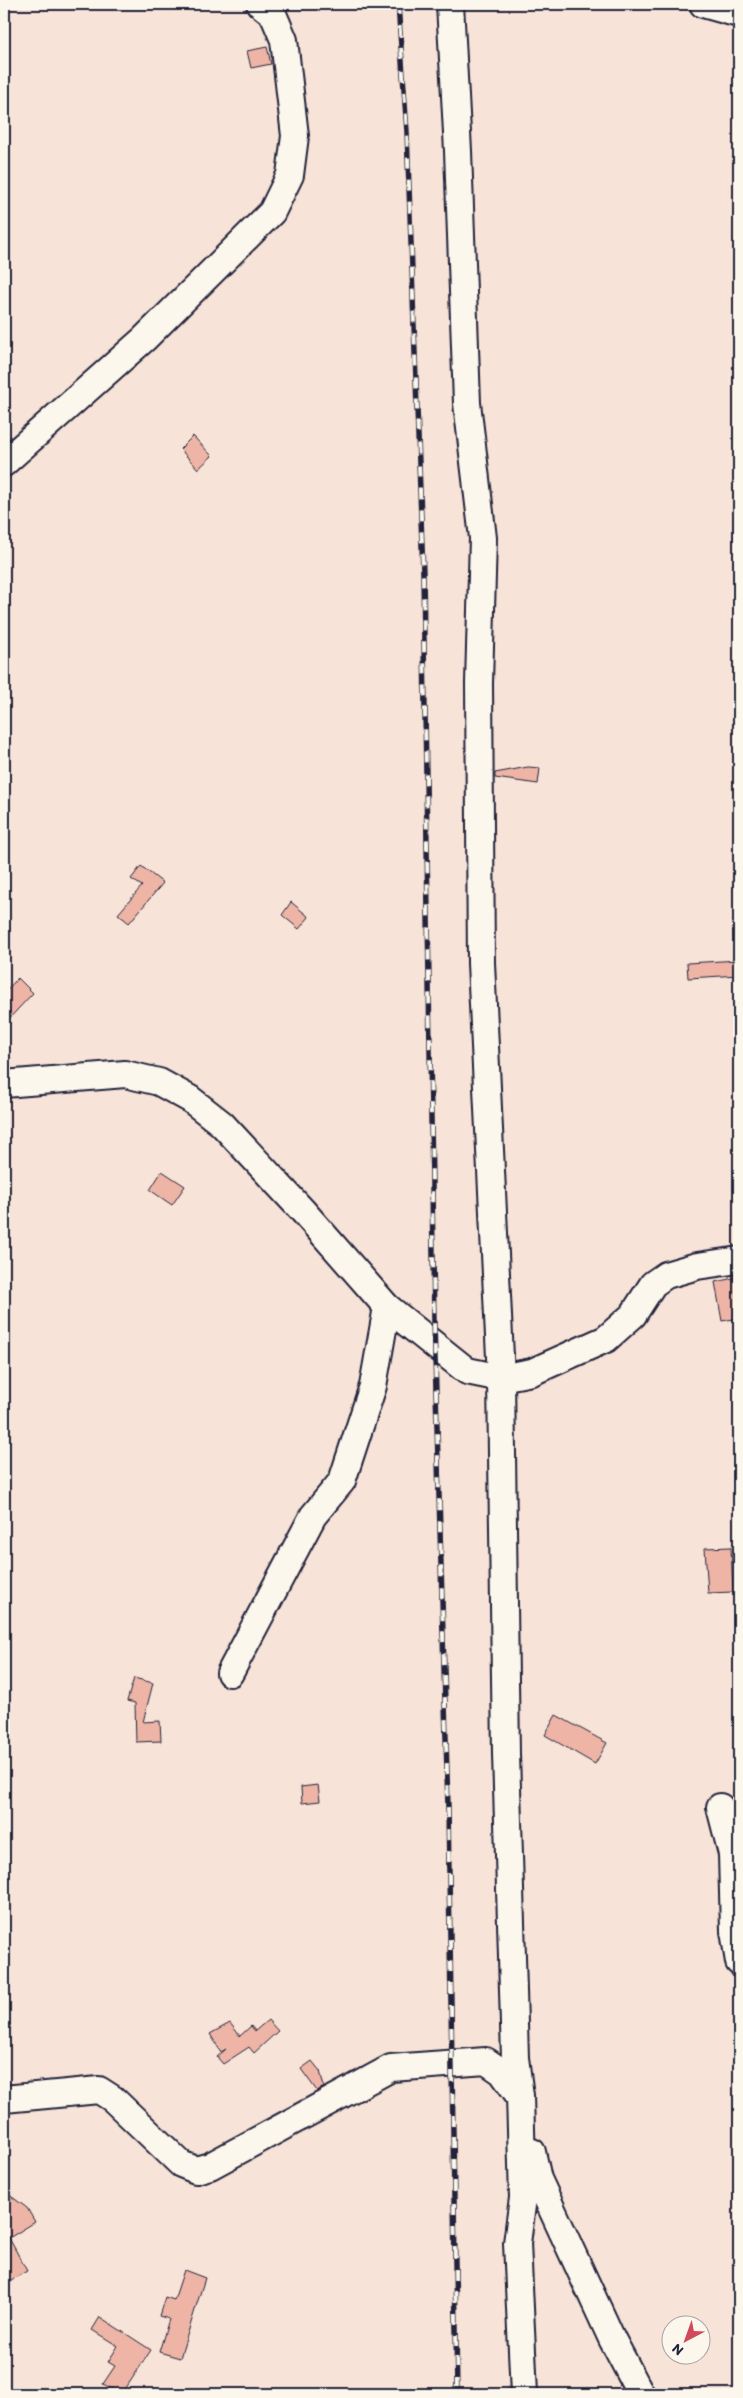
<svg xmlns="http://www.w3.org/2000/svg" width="743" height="2398" viewBox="0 0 743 2398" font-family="Itim,sans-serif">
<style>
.building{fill:#eeb5a6;stroke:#22223b}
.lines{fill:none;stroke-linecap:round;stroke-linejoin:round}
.minor-casing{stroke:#22223b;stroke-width:30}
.minor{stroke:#fbf7ec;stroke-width:26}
.rail-casing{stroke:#22223b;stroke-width:5.5}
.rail{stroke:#fbf7ec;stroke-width:4;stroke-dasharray:11;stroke-linecap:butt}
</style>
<rect width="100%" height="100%" fill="#f7e3d7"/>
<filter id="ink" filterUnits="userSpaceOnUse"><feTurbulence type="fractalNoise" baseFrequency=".02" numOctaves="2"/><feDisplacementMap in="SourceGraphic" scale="10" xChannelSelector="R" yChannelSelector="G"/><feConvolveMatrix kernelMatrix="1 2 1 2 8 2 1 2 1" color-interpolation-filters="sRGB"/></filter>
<g filter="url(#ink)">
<g class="building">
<polygon points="267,47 271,64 251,68 247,51"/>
<polygon points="193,436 212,456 198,469 180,449"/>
<polygon points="528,767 540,768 538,784 495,778 495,773"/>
<polygon points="141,866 163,883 129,923 118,914 142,886 131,879"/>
<polygon points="291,902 309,917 299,929 282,915"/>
<polygon points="739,960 739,975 688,978 687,963"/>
<polygon points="18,978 33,993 4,1024 4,993"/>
<polygon points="162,1171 185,1186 172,1205 150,1190"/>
<polygon points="739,1277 739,1318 722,1321 715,1282"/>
<polygon points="731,1547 733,1592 708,1593 705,1548"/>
<polygon points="134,1678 153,1683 143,1722 160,1721 161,1741 136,1742 135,1703 127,1701"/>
<polygon points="556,1715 607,1743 595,1764 545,1735"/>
<polygon points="318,1785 320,1801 302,1803 301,1787"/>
<polygon points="268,2020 278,2031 254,2053 249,2047 223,2064 217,2057 226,2049 221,2052 210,2034 230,2023 240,2036 251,2026 255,2031"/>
<polygon points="312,2061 320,2071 324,2087 317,2091 301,2069"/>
<polygon points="4,2191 27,2208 35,2222 9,2238 27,2271 4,2284"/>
<polygon points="184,2270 205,2278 180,2358 159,2352 169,2319 159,2316 165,2297 174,2300"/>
<polygon points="100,2317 151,2350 122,2394 103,2384 115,2366 108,2362 118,2346 92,2330"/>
</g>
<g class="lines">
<g class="minor-casing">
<g id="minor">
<polyline points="450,4 458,151 467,403 483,538 479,683 481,963 501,1378 506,1754 515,2058 520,2096 523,2198 517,2243 524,2394"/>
<polyline points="703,4 739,14"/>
<polyline points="4,463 144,339 272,212 290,175 295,136 284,40 273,14 260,4"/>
<polyline points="4,1084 125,1074 159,1082 190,1099 222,1124 302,1210 387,1307 467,1371 501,1378 532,1372 606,1339 633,1315 653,1284 666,1275 697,1266 739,1260"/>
<polyline points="230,1673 313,1516 342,1481 373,1386 387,1307"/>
<polyline points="720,1807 732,1854 734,1931 739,1962"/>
<polyline points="4,2099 99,2090 113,2099 181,2164 196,2170 210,2166 391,2068 486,2061 502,2072 520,2097"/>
<polyline points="532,2152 538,2179 612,2339 641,2394"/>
</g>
</g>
<use href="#minor" class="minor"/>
<g class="rail-casing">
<polyline id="rail" points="398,4 407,132 423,573 434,1322 448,1807 457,2394"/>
</g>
<use href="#rail" class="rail"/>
</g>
</g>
<rect width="743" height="2398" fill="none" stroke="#fbf7ec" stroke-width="20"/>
<rect x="10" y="10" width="723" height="2378" fill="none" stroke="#22223b" stroke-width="2" filter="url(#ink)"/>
<g transform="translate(686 2340) rotate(221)"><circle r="24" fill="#fbf7ec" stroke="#a4a2a5"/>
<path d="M0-4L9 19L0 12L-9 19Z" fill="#d1495b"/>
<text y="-8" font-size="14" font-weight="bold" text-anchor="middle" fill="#22223b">N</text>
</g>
</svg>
